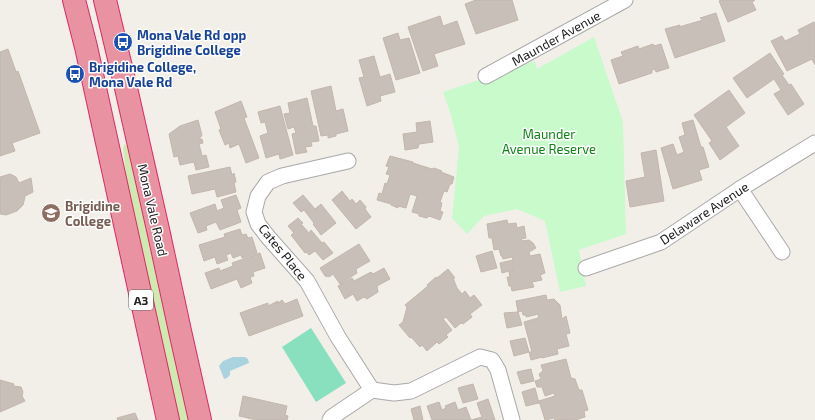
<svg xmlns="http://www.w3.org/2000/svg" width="815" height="420" viewBox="0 0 815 420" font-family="'Exo 2',sans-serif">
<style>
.grass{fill:#cdebb0}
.park{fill:#c8facc}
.pitch{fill:#88e0be}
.water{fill:#aad3df}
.building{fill:#c7bfb8;stroke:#c4b6ab}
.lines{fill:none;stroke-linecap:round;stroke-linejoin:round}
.street-casing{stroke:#a9a9a9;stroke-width:17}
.highway-casing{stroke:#dc2a67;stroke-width:24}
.street{stroke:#fff;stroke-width:15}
.highway{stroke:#e892a2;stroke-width:22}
.labels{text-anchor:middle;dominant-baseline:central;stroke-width:3;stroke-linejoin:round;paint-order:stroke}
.shield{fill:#fff;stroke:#646464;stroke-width:1}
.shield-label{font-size:12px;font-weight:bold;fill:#222}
.transit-label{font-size:13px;font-weight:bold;fill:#164399;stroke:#fff;text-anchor:start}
.street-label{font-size:13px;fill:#222;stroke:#fff}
.park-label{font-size:13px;fill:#0c8416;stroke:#fff}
.education-label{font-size:13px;font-weight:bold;fill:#785e54;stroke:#fff;text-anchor:start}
</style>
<rect width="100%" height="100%" fill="#f2efe9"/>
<polygon class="grass" points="125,144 127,146 129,153 188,420 179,420 131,204 126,175 123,148 124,145"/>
<polygon class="park" points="594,37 623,122 626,234 579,250 586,286 560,292 545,221 517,209 484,216 467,234 452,218 459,148 451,115 443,92 535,61 537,69"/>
<polygon class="pitch" points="311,328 346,383 316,402 282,347"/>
<polygon class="water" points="233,357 245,357 248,359 249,363 230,371 230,375 227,378 224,379 219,366 223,361"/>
<g class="building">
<polygon points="476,0 512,0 518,20 476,34 465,4"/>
<polygon points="722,0 755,0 752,2 756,10 728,22 719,1"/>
<polygon points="716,13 725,41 675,58 665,29 680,25 679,27 703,20 700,18"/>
<polygon points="440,16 443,26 457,21 465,44 434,54 438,66 423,71 408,27"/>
<polygon points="814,22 815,24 815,65 812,59 787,71 771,41 782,36 785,41 800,34 798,30"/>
<polygon points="398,33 400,40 409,38 420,73 396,80 383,38"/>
<polygon points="653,44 654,46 661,44 669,68 656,72 655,69 652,70 652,73 619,84 611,60 623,56 621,52 638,46 639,49"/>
<polygon points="8,49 16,72 18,71 40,133 12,143 15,151 0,156 0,52"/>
<polygon points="770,53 784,74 782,75 789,85 791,84 804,104 788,115 774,94 781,90 774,79 747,98 733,78"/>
<polygon points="374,56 380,77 390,74 395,92 380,96 381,101 367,106 359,78 364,77 359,60"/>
<polygon points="331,86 336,111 343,109 348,131 336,134 336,136 328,138 328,135 321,136 311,91"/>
<polygon points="729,90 745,113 726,127 739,146 720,160 709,143 712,141 694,115"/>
<polygon points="307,98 313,126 316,126 319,141 311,142 312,146 305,147 307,152 296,154 292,134 296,133 294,127 288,129 284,114 290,113 288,103"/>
<polygon points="241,101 247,117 244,118 259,158 246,163 239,144 230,148 229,143 225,145 219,130 221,129 215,112"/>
<polygon points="280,106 293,155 280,159 279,154 266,158 260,136 268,133 265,122 261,123 258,112"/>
<polygon points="198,120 202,135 200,138 200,140 202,139 203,143 199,144 202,156 206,155 209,167 196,170 194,162 180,165 178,156 174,157 169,134 180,126"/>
<polygon points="693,120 701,147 703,147 709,167 699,170 702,180 673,189 661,148 673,144 677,155 684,152 679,137 685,135 682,123"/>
<polygon points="430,121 433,142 419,144 418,148 405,150 403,134 417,132 416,123"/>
<polygon points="656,150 664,201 630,207 626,181 645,177 641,153"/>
<polygon points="390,156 413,162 413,163 432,169 434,168 442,171 441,172 454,177 452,184 450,184 447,192 444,191 440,202 442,203 440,211 443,212 440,220 429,216 427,218 419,216 419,214 412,212 417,196 410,194 406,208 398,206 398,208 391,205 391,204 377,200 379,193 382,194 385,183 387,184 390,175 386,174 389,167 386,166"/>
<polygon points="230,167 232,175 234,173 236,182 234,183 236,192 217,197 215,189 192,194 188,176"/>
<polygon points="10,174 16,177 19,183 31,178 33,192 25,196 25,197 23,205 17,211 6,215 0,214 0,177"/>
<polygon points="342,191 350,201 352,199 356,204 360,200 366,207 365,209 371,217 356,229 332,200"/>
<polygon points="236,195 241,208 237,210 241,222 220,230 216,222 206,226 207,230 198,233 190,213 215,204 217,211 224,208 221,200"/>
<polygon points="303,195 315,209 321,204 336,223 321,235 313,224 314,223 304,210 301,212 293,203"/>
<polygon points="298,218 303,223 301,224 309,233 311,230 322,243 324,242 333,253 323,260 315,251 309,255 306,252 305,253 291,235 294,233 288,226"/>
<polygon points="507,220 508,224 516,223 517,228 524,226 526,238 521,239 523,241 529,240 533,243 536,248 529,252 530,256 540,254 545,273 540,275 542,280 532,282 534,287 512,291 511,286 509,286 507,277 510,277 509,272 513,271 513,270 502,273 500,263 513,260 512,257 503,259 502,256 501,256 499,249 494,250 492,238 489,238 487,224"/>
<polygon points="240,229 242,235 246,234 248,238 252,237 257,253 242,258 241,255 233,258 231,253 226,255 228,260 217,264 215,257 204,261 199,245 225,237 224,234"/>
<polygon points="359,244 370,261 356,269 357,273 340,284 333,274 329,277 328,276 326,277 326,274 325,276 320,268"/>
<polygon points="492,251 497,268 481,272 476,256"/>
<polygon points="260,253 265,268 253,272 254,276 250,277 252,283 241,288 237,279 211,289 205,273 219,268 220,271 233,266 232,263"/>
<polygon points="384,268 390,279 377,286 378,292 367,299 364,297 357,301 353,294 345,299 338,286 352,278 354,281 371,272 373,274"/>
<polygon points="448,269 455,278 453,278 457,288 462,294 465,291 470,298 474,295 482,305 470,314 472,317 463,324 461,323 455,328 446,317 443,319 452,330 446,335 448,337 439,344 437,342 427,351 422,345 420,347 411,337 410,338 399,325 403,322 407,307 405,305 428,286 427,285 436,277 437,278"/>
<polygon points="546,295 547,300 554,299 560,305 562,319 566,316 570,333 566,334 569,346 557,349 558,354 542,358 542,357 531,360 529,352 532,352 524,322 538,318 539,314 526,317 526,315 523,315 522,311 518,312 516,301"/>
<polygon points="297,299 303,316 249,336 240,313 268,303 268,306 278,301 277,304 282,300 285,304"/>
<polygon points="518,312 522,325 507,328 504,313"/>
<polygon points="525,338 529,352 514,356 510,341"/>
<polygon points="566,359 571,378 575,379 579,390 582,390 588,410 584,411 585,417 575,420 555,420 554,418 545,420 539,401 555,396 554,393 545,396 542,387 537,387 535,381 541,379 539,374 543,371 541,365"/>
<polygon points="531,369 534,381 521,384 517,372"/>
<polygon points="0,380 14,384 13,386 21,387 23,392 22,396 25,401 0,412"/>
<polygon points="473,384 478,399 463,403 458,388"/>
<polygon points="535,388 539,403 526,406 522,392"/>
<polygon points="243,396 287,406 285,415 288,416 287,420 256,420 239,416"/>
<polygon points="488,399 495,420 432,420 427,406 439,402 442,410 446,408 445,406 455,402 458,410 466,407 471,420 482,417 477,403"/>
<polygon points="420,406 423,420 414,420 411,409"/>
<polygon points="135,413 138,420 118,420 117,418"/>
</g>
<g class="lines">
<g class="street-casing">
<g id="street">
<polyline points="486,76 625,0"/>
<polyline points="348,161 282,176 268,182 258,196 254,212 258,224 268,237 307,281 338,337 372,390"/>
<polyline points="740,189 782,252"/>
<polyline points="586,268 661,242 740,189 815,143"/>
<polyline points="330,420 332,417 372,390 394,393 411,391 480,357 492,360 498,370 512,420"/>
</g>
</g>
<g class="highway-casing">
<g id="highway">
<polyline points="74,0 86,47 168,420"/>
<polyline points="105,0 126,88 159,234 180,331 200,420"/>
</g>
</g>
<use href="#street" class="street"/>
<use href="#highway" class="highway"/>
</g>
<defs>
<g id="bus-disc" transform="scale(1)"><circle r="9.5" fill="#1a4fb4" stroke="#fff"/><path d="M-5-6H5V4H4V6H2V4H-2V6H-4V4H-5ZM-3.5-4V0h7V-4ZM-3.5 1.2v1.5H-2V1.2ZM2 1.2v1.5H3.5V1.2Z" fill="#fff"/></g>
<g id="school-disc" transform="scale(1)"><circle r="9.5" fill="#8d6e63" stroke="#fff"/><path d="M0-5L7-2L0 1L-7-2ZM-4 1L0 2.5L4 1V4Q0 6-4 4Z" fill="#fff"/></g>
</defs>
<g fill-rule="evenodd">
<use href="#bus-disc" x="123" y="42"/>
<use href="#bus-disc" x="75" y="74"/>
<use href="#school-disc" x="51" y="213"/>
</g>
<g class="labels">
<rect class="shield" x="129" y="290" width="24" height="20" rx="3"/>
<g class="shield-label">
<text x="141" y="300">A3</text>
</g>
<g class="transit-label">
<text x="137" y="35">Mona Vale Rd opp<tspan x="137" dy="15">Brigidine College</tspan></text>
<text x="89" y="67">Brigidine College,<tspan x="89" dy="15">Mona Vale Rd</tspan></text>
</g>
<g class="street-label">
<text transform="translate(556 38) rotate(-29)">Maunder Avenue</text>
<text transform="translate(153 210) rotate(77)">Mona Vale Road</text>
<text transform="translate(704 213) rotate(-33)">Delaware Avenue</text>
<text transform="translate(283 252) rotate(51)">Cates Place</text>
</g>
<g class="park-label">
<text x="549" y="134">Maunder<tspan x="549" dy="15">Avenue Reserve</tspan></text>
</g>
<g class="education-label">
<text x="65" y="206">Brigidine<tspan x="65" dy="15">College</tspan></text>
</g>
</g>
</svg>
